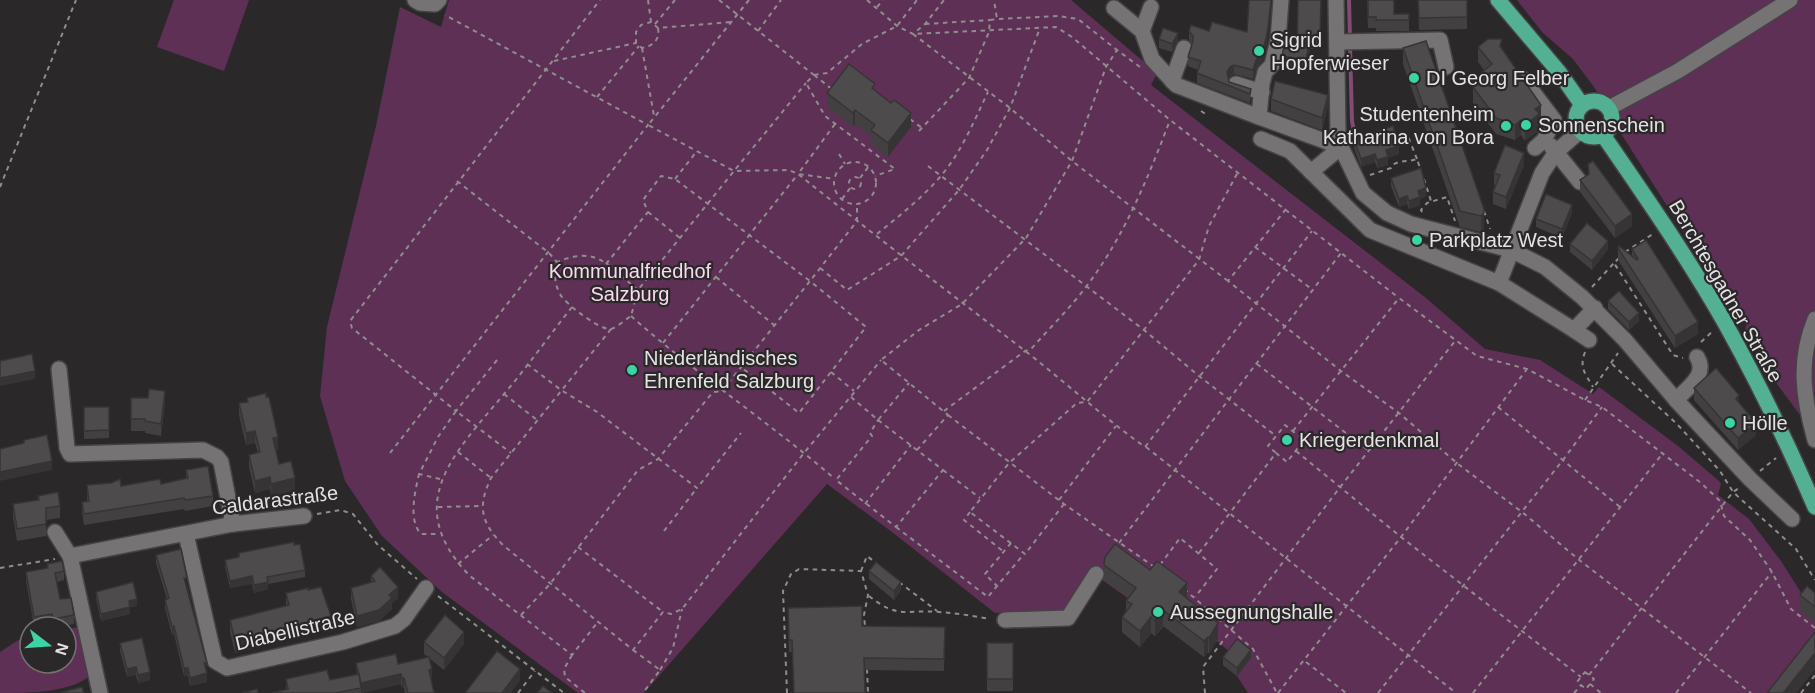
<svg xmlns="http://www.w3.org/2000/svg" width="1815" height="693" viewBox="0 0 1815 693" font-family="Helvetica,sans-serif">
<style>
.green{fill:#5f3055}
.lines{fill:none;stroke-linecap:round;stroke-linejoin:round}
.stream{stroke:#814b74;stroke-width:4}
.minor-casing{stroke:#454345;stroke-width:18}
.major-casing{stroke:#454345;stroke-width:18}
.path{stroke:#8f8d8e;stroke-width:2;stroke-dasharray:4.5 4.5;stroke-linecap:butt}
.minor{stroke:#767375;stroke-width:15}
.major{stroke:#54b093;stroke-width:15}
.wall{fill:#434042}
.shaded-wall{fill:#373436}
.building{fill:#4e4b4d;stroke:#373436;stroke-width:1.5}
.poi-dot{fill:#3bd4a4;stroke:#2b282a;stroke-width:2}
.labels{text-anchor:middle;dominant-baseline:central;stroke-width:4.5;stroke-linejoin:round;paint-order:stroke}
.poi-label{font-size:20px;fill:#e4e2e3;stroke:#2b282a;text-anchor:start}
.park-label{font-size:20px;fill:#fad8f0;stroke:#2b282a}
.street-label{font-size:20px;fill:#e4e2e3;stroke:#2b282a}
</style>
<rect width="100%" height="100%" fill="#2b282a"/>
<g class="green">
<polygon points="174,0 249,0 224,71 157,47"/>
<polygon points="449,0 1071,0 1157,73 1151,85 1426,298 1485,349 1540,360 1593,394 1599,387 1678,446 1719,481 1721,484 1718,495 1749,519 1781,561 1807,602 1815,609 1815,669 1796,693 1248,693 1237,676 1223,665 1231,653 1217,641 1204,657 1164,626 1155,636 1151,633 1140,647 1122,632 1136,604 1101,579 1065,612 995,613 892,532 827,484 644,693 578,693 442,592 382,536 345,481 320,396 327,327 376,126 400,7 441,27"/>
<polygon points="1517,0 1815,0 1815,432 1797,411 1777,384 1771,367 1760,355 1759,349 1745,329 1748,321 1736,304 1727,299 1715,281 1620,132 1594,87 1573,59 1543,33"/>
<path d="M81,626L93,672C77,693 27,693 0,693V652L20,639L30,637V663H66V630Z"/>
</g>
<g class="lines">
<g class="stream">
<polyline points="1349,0 1350,38"/>
<polyline points="1350,46 1352,121 1356,141"/>
</g>
<g class="minor-casing">
<g id="minor">
<polyline points="415,0 420,3 435,4 439,0"/>
<polyline points="1281,0 1278,40 1272,65 1265,72 1262,84 1259,117 1341,147"/>
<polyline points="1336,0 1338,134 1341,147 1363,193 1387,213 1411,224 1511,250 1545,267 1582,297 1625,340 1676,400 1750,479 1792,519"/>
<polyline points="1114,8 1142,31 1152,59 1176,85 1259,117"/>
<polyline points="1142,31 1151,7"/>
<polyline points="1338,42 1440,40 1446,67"/>
<polyline points="1523,79 1554,120 1544,140 1535,148"/>
<polyline points="1172,81 1184,48"/>
<polyline points="1236,84 1262,92"/>
<polyline points="1609,108 1678,71 1790,0"/>
<polyline points="1261,139 1290,151 1370,230 1499,283 1574,330 1595,308"/>
<polyline points="1551,146 1580,182"/>
<polyline points="1311,172 1341,147"/>
<polyline points="1499,283 1542,173 1556,152 1580,131"/>
<path d="M1815,319C1798,360 1803,397 1815,440"/>
<polyline points="1574,330 1589,340"/>
<polyline points="59,369 67,448 70,454 203,450 217,457 221,462 233,524"/>
<path d="M1676,400C1688,387 1708,375 1697,357"/>
<polyline points="55,532 70,556 100,693"/>
<polyline points="186,534 215,661 227,668 343,642 395,626 404,619 426,588"/>
<polyline points="70,556 233,524 304,516"/>
<polyline points="1005,620 1068,618 1096,574"/>
</g>
</g>
<g class="major-casing">
<g id="major">
<polyline points="1498,0 1559,72 1582,105"/>
<circle cx="1594" cy="119" r="18"/>
<path d="M1603,135C1645,196 1688,258 1725,323C1758,382 1788,444 1815,507"/>
</g>
</g>
<g class="path">
<polyline points="648,0 651,22"/>
<polyline points="719,0 814,75 806,83 825,116 895,169 875,176"/>
<polyline points="749,0 648,125 734,171 806,83"/>
<polyline points="867,0 897,26 913,34 925,24 944,0"/>
<polyline points="877,7 883,0"/>
<polyline points="999,19 1058,16 1078,19 1117,50"/>
<polyline points="655,24 675,0"/>
<polyline points="925,24 990,20"/>
<path d="M658,28C660,39 654,46 642,48L636,43V32L641,25L651,22L658,28L731,22"/>
<polyline points="758,31 781,0"/>
<polyline points="642,48 654,116"/>
<polyline points="554,61 636,43"/>
<polyline points="814,75 827,73 862,44 897,26 917,0"/>
<polyline points="814,75 833,90"/>
<polyline points="597,97 639,46"/>
<polyline points="1201,111 1207,115"/>
<polyline points="910,119 922,128"/>
<path d="M835,124L798,174C872,233 948,292 1024,350C1065,382 1103,417 1145,447L1312,231"/>
<polyline points="919,131 969,78 989,32 990,20 997,19 994,0"/>
<polyline points="839,154 845,164"/>
<polyline points="1417,159 1409,139 1428,133"/>
<circle cx="855" cy="183" r="21"/>
<polyline points="928,166 1144,330 1199,376 1276,436"/>
<path d="M1370,175L1391,168L1392,165C1401,160 1408,162 1417,159L1421,171"/>
<circle cx="855" cy="183" r="6"/>
<polyline points="860,178 869,166"/>
<polyline points="675,179 697,151"/>
<polyline points="1424,179 1431,201"/>
<polyline points="457,181 549,253 557,262"/>
<polyline points="0,187 76,0"/>
<polyline points="842,199 851,187"/>
<polyline points="1286,209 1228,281 1341,371 1399,413 1458,464 1522,512 1578,559 1751,693"/>
<polyline points="1484,211 1490,229"/>
<polyline points="648,212 680,238"/>
<polyline points="1422,212 1421,210 1427,203 1447,197 1455,221"/>
<path d="M877,234C899,216 921,199 940,177C961,153 974,121 988,92"/>
<polyline points="1255,247 1313,290"/>
<polyline points="1625,252 1653,234"/>
<polyline points="1619,258 1614,263 1673,355 1683,358"/>
<polyline points="606,264 648,212 643,200 661,176 675,179 810,281 857,221 857,204"/>
<polyline points="820,268 847,290 901,256 959,190 987,150 1010,108 1040,28"/>
<polyline points="716,277 774,325"/>
<polyline points="1228,281 1072,161 1010,108 913,34 1056,27 1072,37 1170,120 1399,298"/>
<polyline points="1592,287 1614,263"/>
<path d="M638,290C608,266 598,245 557,262C554,273 554,283 560,294C564,303 601,331 611,329C617,327 625,320 631,316L638,290L734,171L789,170L798,174L835,179"/>
<path d="M572,307C549,336 528,366 504,394C455,453 400,504 470,576L572,655L597,623"/>
<path d="M631,316C696,374 769,422 835,479"/>
<path d="M611,329L491,478C477,507 481,523 504,546L633,650L663,612L671,614L682,609L804,453L881,360"/>
<polyline points="1701,342 1714,330"/>
<polyline points="663,343 798,174"/>
<path d="M1585,352C1579,368 1585,373 1593,387"/>
<polyline points="497,360 456,411 352,328 350,321 600,0"/>
<polyline points="527,364 561,390 597,412 697,488 741,433"/>
<polyline points="1257,364 1369,451"/>
<polyline points="1612,364 1677,424 1720,471 1733,492 1796,549 1815,580"/>
<polyline points="831,372 854,391"/>
<polyline points="504,394 537,420"/>
<polyline points="851,397 878,420 909,383"/>
<polyline points="1585,400 1618,353"/>
<polyline points="1498,407 1620,507"/>
<path d="M944,411L1025,351L1031,349C1049,329 1069,309 1086,287C1124,237 1148,178 1170,120"/>
<polyline points="948,415 1064,504 1153,566"/>
<polygon points="878,420 943,470 896,527 836,480 872,436 870,433"/>
<polyline points="1293,431 1399,298 1477,356 1527,369"/>
<polyline points="1146,447 1456,693"/>
<polyline points="917,450 948,415 881,360 919,330 962,304 1026,238 1072,161 1106,67 1117,50 1140,67"/>
<polyline points="1296,451 1401,537 1527,369 1585,400 1602,407 1701,483 1720,501 1724,516 1750,540 1772,572 1791,609 1815,628"/>
<polyline points="458,452 491,478"/>
<polyline points="390,453 648,125 445,15"/>
<polyline points="943,470 980,498"/>
<polyline points="1760,471 1776,458"/>
<path d="M419,474C415,492 408,520 421,534H439"/>
<polyline points="440,479 419,474 438,437 456,411 511,453"/>
<polyline points="1059,500 1116,426"/>
<polyline points="865,504 911,445"/>
<polyline points="1064,504 1025,554 970,512 1009,463 1077,403 1087,402 1199,260 1209,226 1238,172"/>
<polyline points="438,507 482,506"/>
<polyline points="970,512 964,520 1004,552"/>
<polyline points="317,514 340,510 353,514 378,545 417,579"/>
<polyline points="896,527 988,597 997,586"/>
<polyline points="664,531 697,488"/>
<polyline points="1011,543 985,574 997,586 1024,554"/>
<polyline points="1119,543 1341,253"/>
<polyline points="578,547 663,612"/>
<polyline points="1199,553 1276,453 1287,462 1304,440 1285,425 1268,446 1276,453"/>
<polyline points="458,564 493,535"/>
<polyline points="1160,565 1180,538 1217,569 1195,597"/>
<polyline points="0,568 55,559"/>
<polyline points="861,571 867,556 876,563"/>
<polyline points="899,582 937,611"/>
<polyline points="1184,589 1253,649 1277,693"/>
<polyline points="438,596 564,693"/>
<path d="M869,596C899,620 907,609 939,612C956,613 973,616 990,619"/>
<polyline points="521,615 550,584 638,470 658,459 713,392 722,391 810,281 866,327 799,413 741,367"/>
<polyline points="633,650 660,670 643,693"/>
<polyline points="572,655 564,669 565,677 585,693"/>
<polyline points="1306,662 1346,693"/>
<polyline points="867,669 868,693"/>
<polyline points="660,670 673,648 682,609"/>
<polygon points="1585,672 1594,679 1586,689 1577,682"/>
<polyline points="1589,675 1733,492 1739,488"/>
<polyline points="1590,684 1601,693"/>
<polyline points="518,693 535,671"/>
<polyline points="787,693 783,591 791,574 799,569 861,571 868,595 864,615 865,627"/>
<polyline points="1205,693 1203,667 1341,486 1455,341"/>
<polyline points="1278,693 1401,537 1581,677"/>
<polyline points="1378,693 1563,460 1602,407"/>
<polyline points="1473,693 1663,453"/>
<polyline points="1574,693 1581,685"/>
<polyline points="1676,693 1772,572"/>
<polyline points="1801,693 1815,675"/>
</g>
<use href="#minor" class="minor"/>
<use href="#major" class="major"/>
</g>
<g class="wall">
<polygon points="1321,0 1320,49 1310,49 1306,71 1282,66 1282,56 1297,44"/>
<polygon points="1367,0 1394,14 1409,14 1409,31 1376,31 1376,28 1368,28"/>
<polygon points="1418,0 1467,0 1467,29 1419,30"/>
<polygon points="1189,31 1209,31 1268,38 1263,60 1256,69 1253,79 1234,74 1230,77 1228,79 1229,82 1251,89 1250,103 1197,83 1197,73 1198,70 1188,66 1188,57 1192,44 1189,40"/>
<polygon points="1159,39 1178,41 1172,52 1159,48"/>
<polygon points="1478,47 1502,49 1541,120 1539,122 1538,131 1525,141 1521,135 1515,140 1496,134 1473,103 1473,87 1475,86 1475,78 1484,70 1478,62"/>
<polygon points="1403,48 1484,209 1484,229 1481,232 1460,227 1403,64"/>
<polygon points="875,91 911,127 888,157 871,144 871,136 855,124 853,127 827,107 827,93"/>
<polygon points="1271,99 1328,107 1322,130 1271,111"/>
<polygon points="1354,139 1399,154 1388,158 1388,165 1377,168 1375,162 1361,167 1354,148"/>
<polygon points="1588,164 1632,226 1615,238 1580,192 1580,180 1588,175"/>
<polygon points="1524,165 1506,209 1493,204 1493,192 1495,185 1494,185 1494,173"/>
<polygon points="1391,178 1426,196 1420,199 1420,205 1409,209 1407,204 1399,207 1391,186"/>
<polygon points="1572,213 1562,238 1536,227 1536,219"/>
<polygon points="1570,244 1608,249 1592,270 1570,252"/>
<polygon points="1618,248 1632,256 1632,249 1698,334 1675,348 1618,260"/>
<polygon points="1608,301 1639,321 1629,330 1608,309"/>
<polygon points="1694,388 1739,404 1756,435 1738,450 1694,400"/>
<polygon points="131,398 165,403 161,436 145,433 145,431 131,431"/>
<polygon points="247,398 278,449 275,449 279,464 295,490 271,496 270,489 255,493 249,467 249,455 258,453 255,443 246,445 239,415 239,403 247,402"/>
<polygon points="84,407 109,407 109,438 84,439"/>
<polygon points="186,470 213,496 213,506 185,511 184,509 84,525 82,513 82,502 87,501 87,485 121,486 161,484 186,478"/>
<polygon points="38,496 60,506 60,518 46,520 46,536 17,541 13,516 13,504 38,500"/>
<polygon points="239,553 305,570 305,577 268,584 268,589 254,593 252,584 230,588 225,567 225,560 239,557"/>
<polygon points="156,555 187,586 207,671 206,671 207,682 190,686 188,676 184,676 174,634 172,635 165,608 165,600 167,599 156,563"/>
<polygon points="47,564 64,571 64,580 57,582 60,599 74,615 74,624 57,627 53,627 52,623 34,626 26,581 26,572 47,569"/>
<polygon points="1104,565 1187,598 1218,638 1209,654 1208,652 1204,657 1163,626 1155,636 1151,633 1140,647 1122,632 1122,617 1126,611 1126,601 1129,598 1104,580"/>
<polygon points="869,571 901,590 894,600 869,579"/>
<polygon points="371,576 398,598 392,603 392,609 379,621 357,627 351,599 351,588 371,582"/>
<polygon points="96,592 137,606 130,607 130,614 101,621 96,599"/>
<polygon points="286,593 331,628 235,653 230,632 230,620 286,606"/>
<polygon points="1815,593 1815,623 1800,611 1800,595"/>
<polygon points="788,608 862,626 945,627 944,671 864,670 865,693 794,693 792,652 789,652"/>
<polygon points="424,642 464,644 444,670 429,658 432,679 431,679 434,693 405,693 404,688 402,688 401,684 361,693 272,693 286,690 286,679 330,680 357,675 356,663 398,664 428,657 424,654"/>
<polygon points="120,643 150,680 138,683 136,675 127,677 120,651"/>
<rect x="987" y="643" width="26" height="48"/>
<polygon points="1223,657 1251,658 1237,676 1223,665"/>
</g>
<g class="shaded-wall">
<polygon points="1271,0 1268,38 1263,60 1256,69 1253,79 1253,70"/>
<polygon points="1178,33 1178,41 1172,52 1172,44"/>
<polygon points="1310,39 1310,49 1306,71 1306,60"/>
<polygon points="1234,65 1234,74 1230,77 1227,82 1227,72 1230,67"/>
<polygon points="1328,95 1328,107 1322,130 1322,118"/>
<polygon points="1541,105 1541,120 1539,122 1539,129 1538,131 1525,141 1525,125 1535,109"/>
<polygon points="855,110 855,124 853,127 853,113"/>
<polygon points="911,113 911,127 888,157 888,143"/>
<polygon points="1521,120 1521,135 1515,140 1515,125"/>
<polygon points="1399,146 1399,154 1388,158 1388,165 1377,168 1377,160 1386,150"/>
<polygon points="1524,153 1524,165 1506,209 1506,197"/>
<polygon points="1375,154 1375,162 1361,167 1361,159"/>
<polygon points="1426,188 1426,196 1420,199 1420,205 1409,209 1409,201 1418,191"/>
<polygon points="1407,196 1407,204 1399,207 1399,199"/>
<polygon points="1572,205 1572,213 1562,238 1562,229"/>
<polygon points="1484,213 1484,229 1481,232 1481,216"/>
<polygon points="1632,214 1632,226 1615,238 1615,226"/>
<polygon points="1608,241 1608,249 1592,270 1592,261"/>
<polygon points="1639,313 1639,321 1629,330 1629,322"/>
<polygon points="1698,322 1698,334 1675,348 1675,336"/>
<polygon points="35,371 35,379 0,386 0,378"/>
<polygon points="165,391 165,403 161,436 161,424"/>
<polygon points="1739,395 1739,407 1736,399"/>
<polygon points="1756,423 1756,435 1738,450 1738,438"/>
<polygon points="255,431 255,443 246,445 246,433"/>
<polygon points="278,437 278,449 273,450 273,438"/>
<polygon points="52,461 52,470 0,481 0,472"/>
<polygon points="270,477 270,489 255,493 255,481"/>
<polygon points="295,478 295,490 271,496 271,484"/>
<polygon points="252,576 252,584 230,588 230,581"/>
<polygon points="268,582 268,589 254,593 254,585"/>
<polygon points="901,582 901,590 894,600 894,591"/>
<polygon points="1187,583 1187,599 1179,592"/>
<polygon points="398,587 398,598 392,603 392,609 379,621 357,627 357,616 389,595"/>
<polygon points="137,599 137,606 130,607 130,614 101,621 101,614 129,601"/>
<polygon points="1163,610 1163,626 1155,636 1155,621"/>
<polygon points="331,616 331,628 235,653 235,641"/>
<polygon points="1151,617 1151,633 1140,647 1140,631"/>
<polygon points="1218,623 1218,638 1209,654 1209,638"/>
<polygon points="174,626 174,634 172,635 172,627"/>
<polygon points="464,632 464,644 444,670 444,658"/>
<polygon points="1208,637 1208,652 1204,657 1204,641"/>
<polygon points="1251,650 1251,658 1237,676 1237,668"/>
<polygon points="1815,653 1815,669 1796,693 1783,693"/>
<polygon points="136,667 136,675 127,677 127,669"/>
<rect x="184" y="668" width="4" height="8"/>
<polygon points="432,669 432,679 429,680 429,670"/>
<polygon points="520,669 520,681 511,693 502,693"/>
<polygon points="150,672 150,680 138,683 138,675"/>
<polygon points="207,673 207,682 190,686 190,678"/>
<polygon points="401,674 401,684 361,693 361,683"/>
<rect x="402" y="678" width="2" height="10"/>
</g>
<g class="building">
<polygon points="1249,0 1271,0 1268,29 1263,51 1256,60 1253,70 1234,65 1230,67 1227,72 1229,82 1251,89 1250,94 1197,73 1201,61 1188,57 1193,41 1193,36 1189,31 1191,25 1209,31 1212,22 1247,32"/>
<polygon points="1298,0 1321,0 1320,39 1310,39 1306,60 1282,56 1285,42 1297,44"/>
<polygon points="1368,0 1394,0 1394,14 1409,14 1409,20 1376,20 1376,17 1368,17"/>
<polygon points="1418,0 1467,0 1467,17 1419,18"/>
<polygon points="1163,28 1178,33 1172,44 1159,39"/>
<polygon points="1488,39 1502,39 1500,46 1541,105 1535,109 1539,113 1538,115 1525,125 1521,120 1515,125 1496,118 1473,87 1479,83 1475,78 1492,64 1478,47"/>
<polygon points="1426,41 1484,209 1484,213 1481,216 1460,211 1403,48"/>
<polygon points="849,64 875,84 872,88 891,103 894,100 911,113 888,143 871,130 875,125 855,110 853,113 827,93"/>
<polygon points="1275,81 1328,95 1322,118 1271,99"/>
<polygon points="1393,126 1399,146 1386,150 1388,157 1377,160 1375,154 1361,159 1354,139"/>
<polygon points="1505,145 1524,153 1506,197 1493,192 1500,175 1494,173"/>
<polygon points="1593,161 1632,214 1615,226 1580,180 1589,174 1588,164"/>
<polygon points="1421,168 1426,188 1418,191 1420,197 1409,201 1407,196 1399,199 1391,178"/>
<polygon points="1546,194 1572,205 1562,229 1536,219"/>
<polygon points="1587,223 1608,241 1592,261 1570,244"/>
<polygon points="1646,240 1698,322 1675,336 1618,248 1619,246 1637,260 1638,259 1632,249"/>
<polygon points="1619,291 1639,313 1629,322 1608,301"/>
<polygon points="32,354 35,371 0,378 0,361"/>
<polygon points="1716,368 1739,395 1736,399 1756,423 1738,438 1694,388"/>
<polygon points="149,389 165,391 161,424 145,421 145,419 131,419 131,398 148,398"/>
<polygon points="266,393 266,397 269,397 278,437 273,438 279,464 291,461 295,478 271,484 270,477 255,481 249,455 260,452 255,431 246,433 239,403 248,402 247,398"/>
<polygon points="84,407 109,407 109,430 84,431"/>
<polygon points="47,435 52,461 0,472 0,449 24,443 24,440"/>
<polygon points="208,466 213,496 185,500 184,498 84,514 82,502 89,501 87,485 111,483 120,479 121,486 160,479 161,484 188,478 186,470"/>
<polygon points="58,492 60,506 46,508 46,524 17,529 13,504 39,500 38,496"/>
<polygon points="294,542 294,545 300,544 305,570 267,577 268,582 254,585 252,576 230,581 225,560 239,557 239,553"/>
<polygon points="1115,544 1150,570 1157,561 1187,583 1179,592 1218,623 1209,638 1208,637 1204,641 1163,610 1155,621 1151,617 1140,631 1122,617 1132,604 1126,601 1136,588 1104,565 1105,557"/>
<polygon points="181,549 187,578 184,578 207,663 204,663 207,673 190,678 188,668 184,668 174,626 172,627 165,600 169,598 156,555"/>
<polygon points="62,561 64,571 55,573 60,599 71,598 74,615 53,619 52,614 34,617 26,572 48,568 47,564"/>
<polygon points="876,562 901,582 894,591 869,571"/>
<polygon points="380,567 398,587 389,595 392,598 379,610 357,616 351,588 375,581 371,576"/>
<polygon points="133,582 137,599 129,601 130,607 101,614 96,592"/>
<polygon points="1807,586 1815,593 1815,607 1800,595"/>
<polygon points="321,587 331,616 235,641 230,620 289,605 286,593 308,588 308,590"/>
<polygon points="862,606 862,626 945,627 944,659 864,658 865,693 794,693 792,640 789,640 788,608"/>
<polygon points="445,615 464,632 444,658 424,642"/>
<polygon points="1815,632 1815,653 1783,693 1767,693"/>
<polygon points="142,638 150,672 138,675 136,667 127,669 120,643"/>
<polygon points="1237,639 1251,650 1237,668 1223,657"/>
<rect x="987" y="643" width="26" height="36"/>
<polygon points="497,651 520,669 502,693 465,693"/>
<polygon points="396,654 398,664 429,657 432,669 429,670 434,693 408,693 404,678 402,678 401,674 361,683 356,663"/>
<polygon points="327,670 330,680 359,674 361,688 335,693 272,693 288,689 286,679"/>
<polygon points="543,686 552,693 537,693"/>
<polygon points="82,687 84,693 62,693 62,692"/>
<polygon points="257,689 258,693 242,693"/>
</g>
<g class="poi-dot">
<circle cx="1259" cy="51" r="6"/>
<circle cx="1414" cy="78" r="6"/>
<circle cx="1526" cy="125" r="6"/>
<circle cx="1506" cy="126" r="6"/>
<circle cx="1417" cy="240" r="6"/>
<circle cx="632" cy="370" r="6"/>
<circle cx="1730" cy="423" r="6"/>
<circle cx="1287" cy="440" r="6"/>
<circle cx="1158" cy="612" r="6"/>
</g>
<g class="labels">
<g class="poi-label">
<text x="1271" y="40">Sigrid<tspan x="1271" dy="23">Hopferwieser</tspan></text>
<text x="1426" y="78">DI Georg Felber</text>
<text x="1494" y="114" text-anchor="end">Studentenheim<tspan x="1494" dy="23">Katharina von Bora</tspan></text>
<text x="1538" y="125">Sonnenschein</text>
<text x="1429" y="240">Parkplatz West</text>
<text x="644" y="358">Niederländisches<tspan x="644" dy="23">Ehrenfeld Salzburg</tspan></text>
<text x="1742" y="423">Hölle</text>
<text x="1299" y="440">Kriegerdenkmal</text>
<text x="1170" y="612">Aussegnungshalle</text>
</g>
<g class="park-label">
<text x="630" y="271">Kommunalfriedhof<tspan x="630" dy="23">Salzburg</tspan></text>
</g>
<g class="street-label">
<text transform="translate(1726 291) rotate(60)">Berchtesgadner Straße</text>
<text transform="translate(275 500) rotate(-7)">Caldarastraße</text>
<text transform="translate(295 630) rotate(-13)">Diabellistraße</text>
</g>
</g>
<g transform="translate(48 645) rotate(107)"><circle r="28" fill="#2b282a" stroke="#757274" stroke-width="1.5"/>
<path d="M0-4.5L10 22L0 15L-10 22Z" fill="#3bd4a4"/>
<text y="-9" font-size="16" font-weight="bold" text-anchor="middle" fill="#e4e2e3">N</text>
</g>
</svg>
